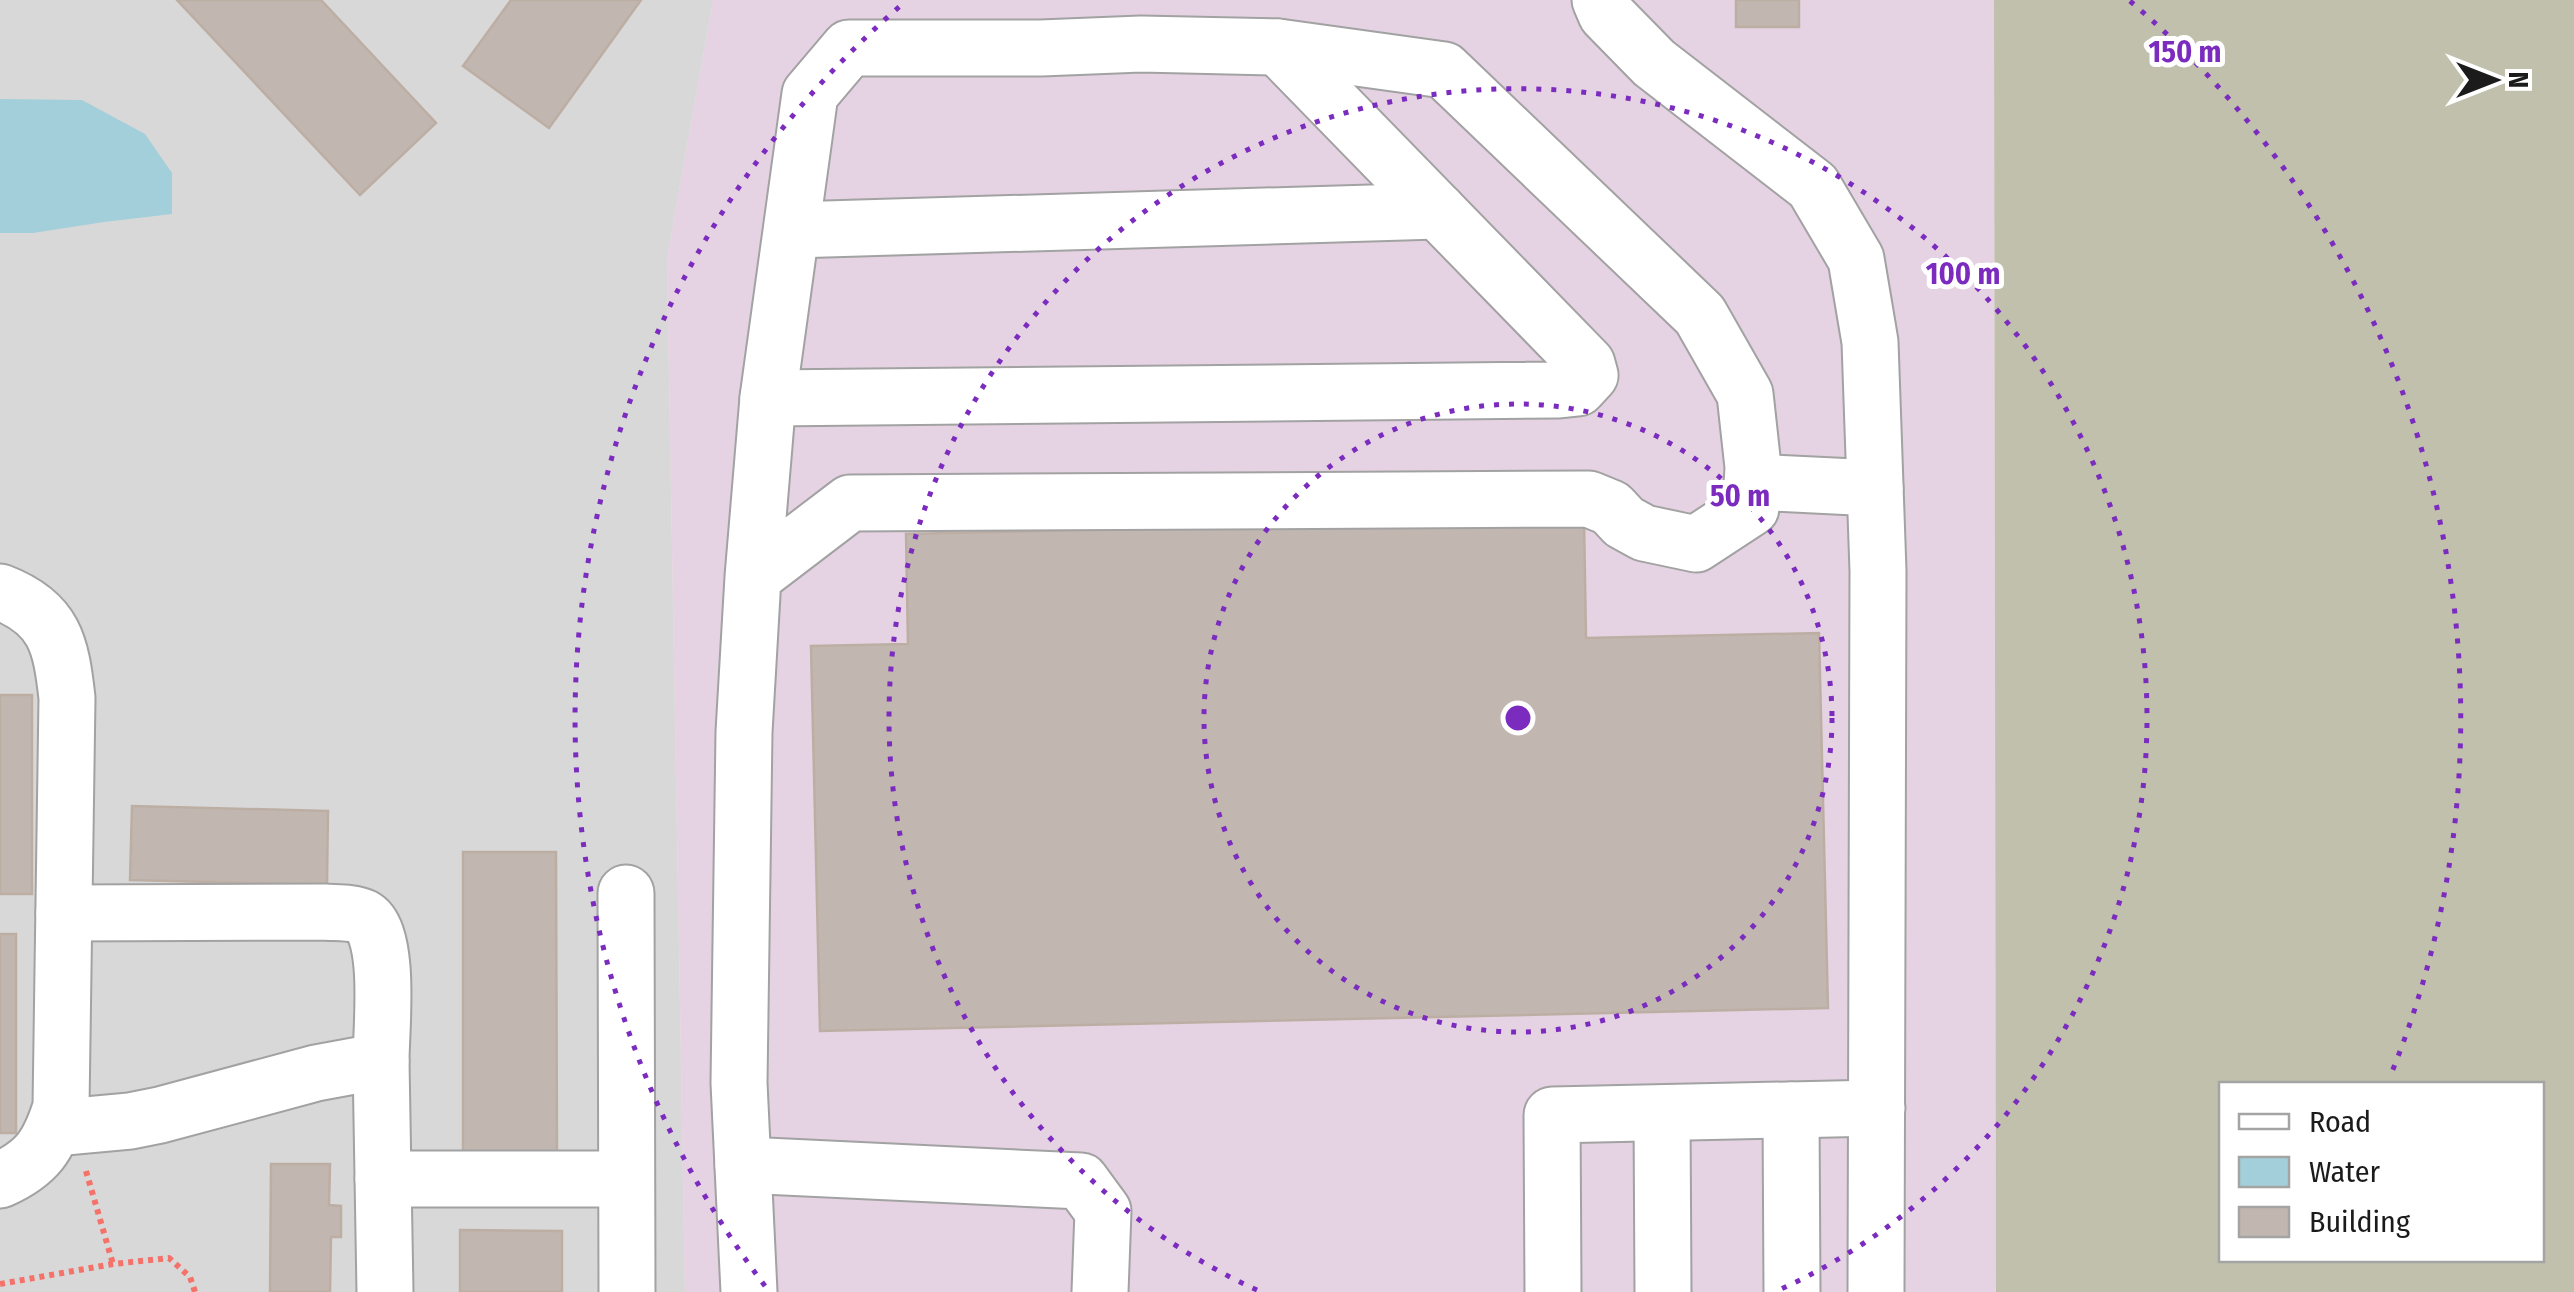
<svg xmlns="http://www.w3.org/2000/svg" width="2574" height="1292" viewBox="0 0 2574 1292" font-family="'Fira Sans Condensed',sans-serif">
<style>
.residential{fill:#d9d8d8}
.industrial{fill:#e5d3e3}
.construction{fill:#c0c0ad;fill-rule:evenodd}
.water{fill:#a2cfd9}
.building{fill:#c1b7b0;stroke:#bdaea4;stroke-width:2.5}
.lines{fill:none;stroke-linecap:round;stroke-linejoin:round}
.minor-casing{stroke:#a2a2a2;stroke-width:59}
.path{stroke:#f4726a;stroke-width:6;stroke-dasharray:5 5;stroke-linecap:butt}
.minor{stroke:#fff;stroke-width:55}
.ring{fill:none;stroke:#7b2cbf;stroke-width:5;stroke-dasharray:5 10}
.centre{fill:#7b2cbf;stroke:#fff;stroke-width:5}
.ring-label{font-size:30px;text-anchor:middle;font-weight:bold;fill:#7b2cbf;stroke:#fff;stroke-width:10;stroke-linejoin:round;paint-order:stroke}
</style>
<rect width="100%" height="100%" fill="#ece8e1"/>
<polygon class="residential" points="0,0 713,0 667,259 685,1292 0,1292"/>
<polygon class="industrial" points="713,0 1994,0 1996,1292 685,1292 667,259"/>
<path class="construction" d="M1994,0H2574V1292H1996ZM2222,1084H2542V1260H2222Z"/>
<polygon class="water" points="0,99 82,100 145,134 172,173 172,214 104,222 33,233 0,233"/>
<g class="building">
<polygon points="177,0 321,0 436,123 360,195"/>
<polygon points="511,0 641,0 549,128 463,66"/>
<rect x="1736" y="0" width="63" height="27"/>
<polygon points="1584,519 1586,638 1819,633 1828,1008 820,1031 811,646 908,644 906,534"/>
<rect x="0" y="695" width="32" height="199"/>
<polygon points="132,806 328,811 327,885 130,880"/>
<polygon points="463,852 556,852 557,1156 463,1157"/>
<rect x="0" y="934" width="16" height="199"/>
<polygon points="271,1164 330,1164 329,1205 341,1206 341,1237 331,1237 330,1292 270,1292"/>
<polygon points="460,1230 562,1231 562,1292 460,1292"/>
</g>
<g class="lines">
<g class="minor-casing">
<g id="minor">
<polyline points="1600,0 1606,14 1654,63 1813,186 1856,259 1870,342 1878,571 1876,1292"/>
<polyline points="792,230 1438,211"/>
<polyline points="768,398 1559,390 1578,388 1590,375 1587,364 1278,47"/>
<polyline points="1752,482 1875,488"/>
<path d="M0,592C55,613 61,644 67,698L61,1107C49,1145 38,1163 0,1180"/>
<polyline points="626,893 627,1292"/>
<polyline points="381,1061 385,1292"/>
<polyline points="1791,1110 1792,1292"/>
<polyline points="1662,1113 1663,1292"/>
<path d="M54,1128L130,1121L160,1115L316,1073L381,1061C381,1031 392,932 363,917C353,912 336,913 324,912L64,913"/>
<polyline points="743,1165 1081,1181 1103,1211 1100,1292"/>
<polyline points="383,1179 626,1179"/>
<polyline points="749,1292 739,1083 744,732 753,577 768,398 810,94 849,48 1041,48 1141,44 1278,47 1444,70 1700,315 1745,394 1753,467 1751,508 1696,544 1644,533 1624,522 1611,508 1589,499 850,503 753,577"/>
<polyline points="1553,1292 1552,1115 1877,1108"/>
</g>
</g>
<g class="path">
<polyline points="86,1171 113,1264"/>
<polyline points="0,1284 113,1264 169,1258 190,1277 195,1292"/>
</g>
<use href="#minor" class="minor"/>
</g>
<g class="ring">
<circle cx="1518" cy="718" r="314"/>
<path d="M1257 1290A629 629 0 1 1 1779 1290"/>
<path d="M765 1286A943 943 0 0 1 906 1M2130 1A943 943 0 0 1 2389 1079"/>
</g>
<circle cx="1518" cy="718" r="15" class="centre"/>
<g class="ring-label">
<text x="2185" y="62">150 m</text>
<text x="1963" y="284">100 m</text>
<text x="1740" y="506">50 m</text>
</g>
<rect x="2219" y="1082" width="325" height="180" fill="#ffffff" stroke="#a4a4a4" stroke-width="2.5"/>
<rect x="2239" y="1114" width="50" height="15" fill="#ffffff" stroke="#a4a4a4" stroke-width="2.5"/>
<text x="2309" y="1132" font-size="30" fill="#1b1b1b">Road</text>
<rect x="2239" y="1157" width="50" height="30" fill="#a2cfd9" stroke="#a4a4a4" stroke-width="2.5"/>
<text x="2309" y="1182" font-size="30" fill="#1b1b1b">Water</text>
<rect x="2239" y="1207" width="50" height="30" fill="#c1b7b0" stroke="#a4a4a4" stroke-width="2.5"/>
<text x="2309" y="1232" font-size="30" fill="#1b1b1b">Building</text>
<g transform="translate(2494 80) rotate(90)" stroke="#ffffff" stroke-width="8" paint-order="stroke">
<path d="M0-8L18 38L0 25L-18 38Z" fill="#1b1b1b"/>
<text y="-15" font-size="28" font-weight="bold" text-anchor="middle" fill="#1b1b1b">N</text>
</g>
</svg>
